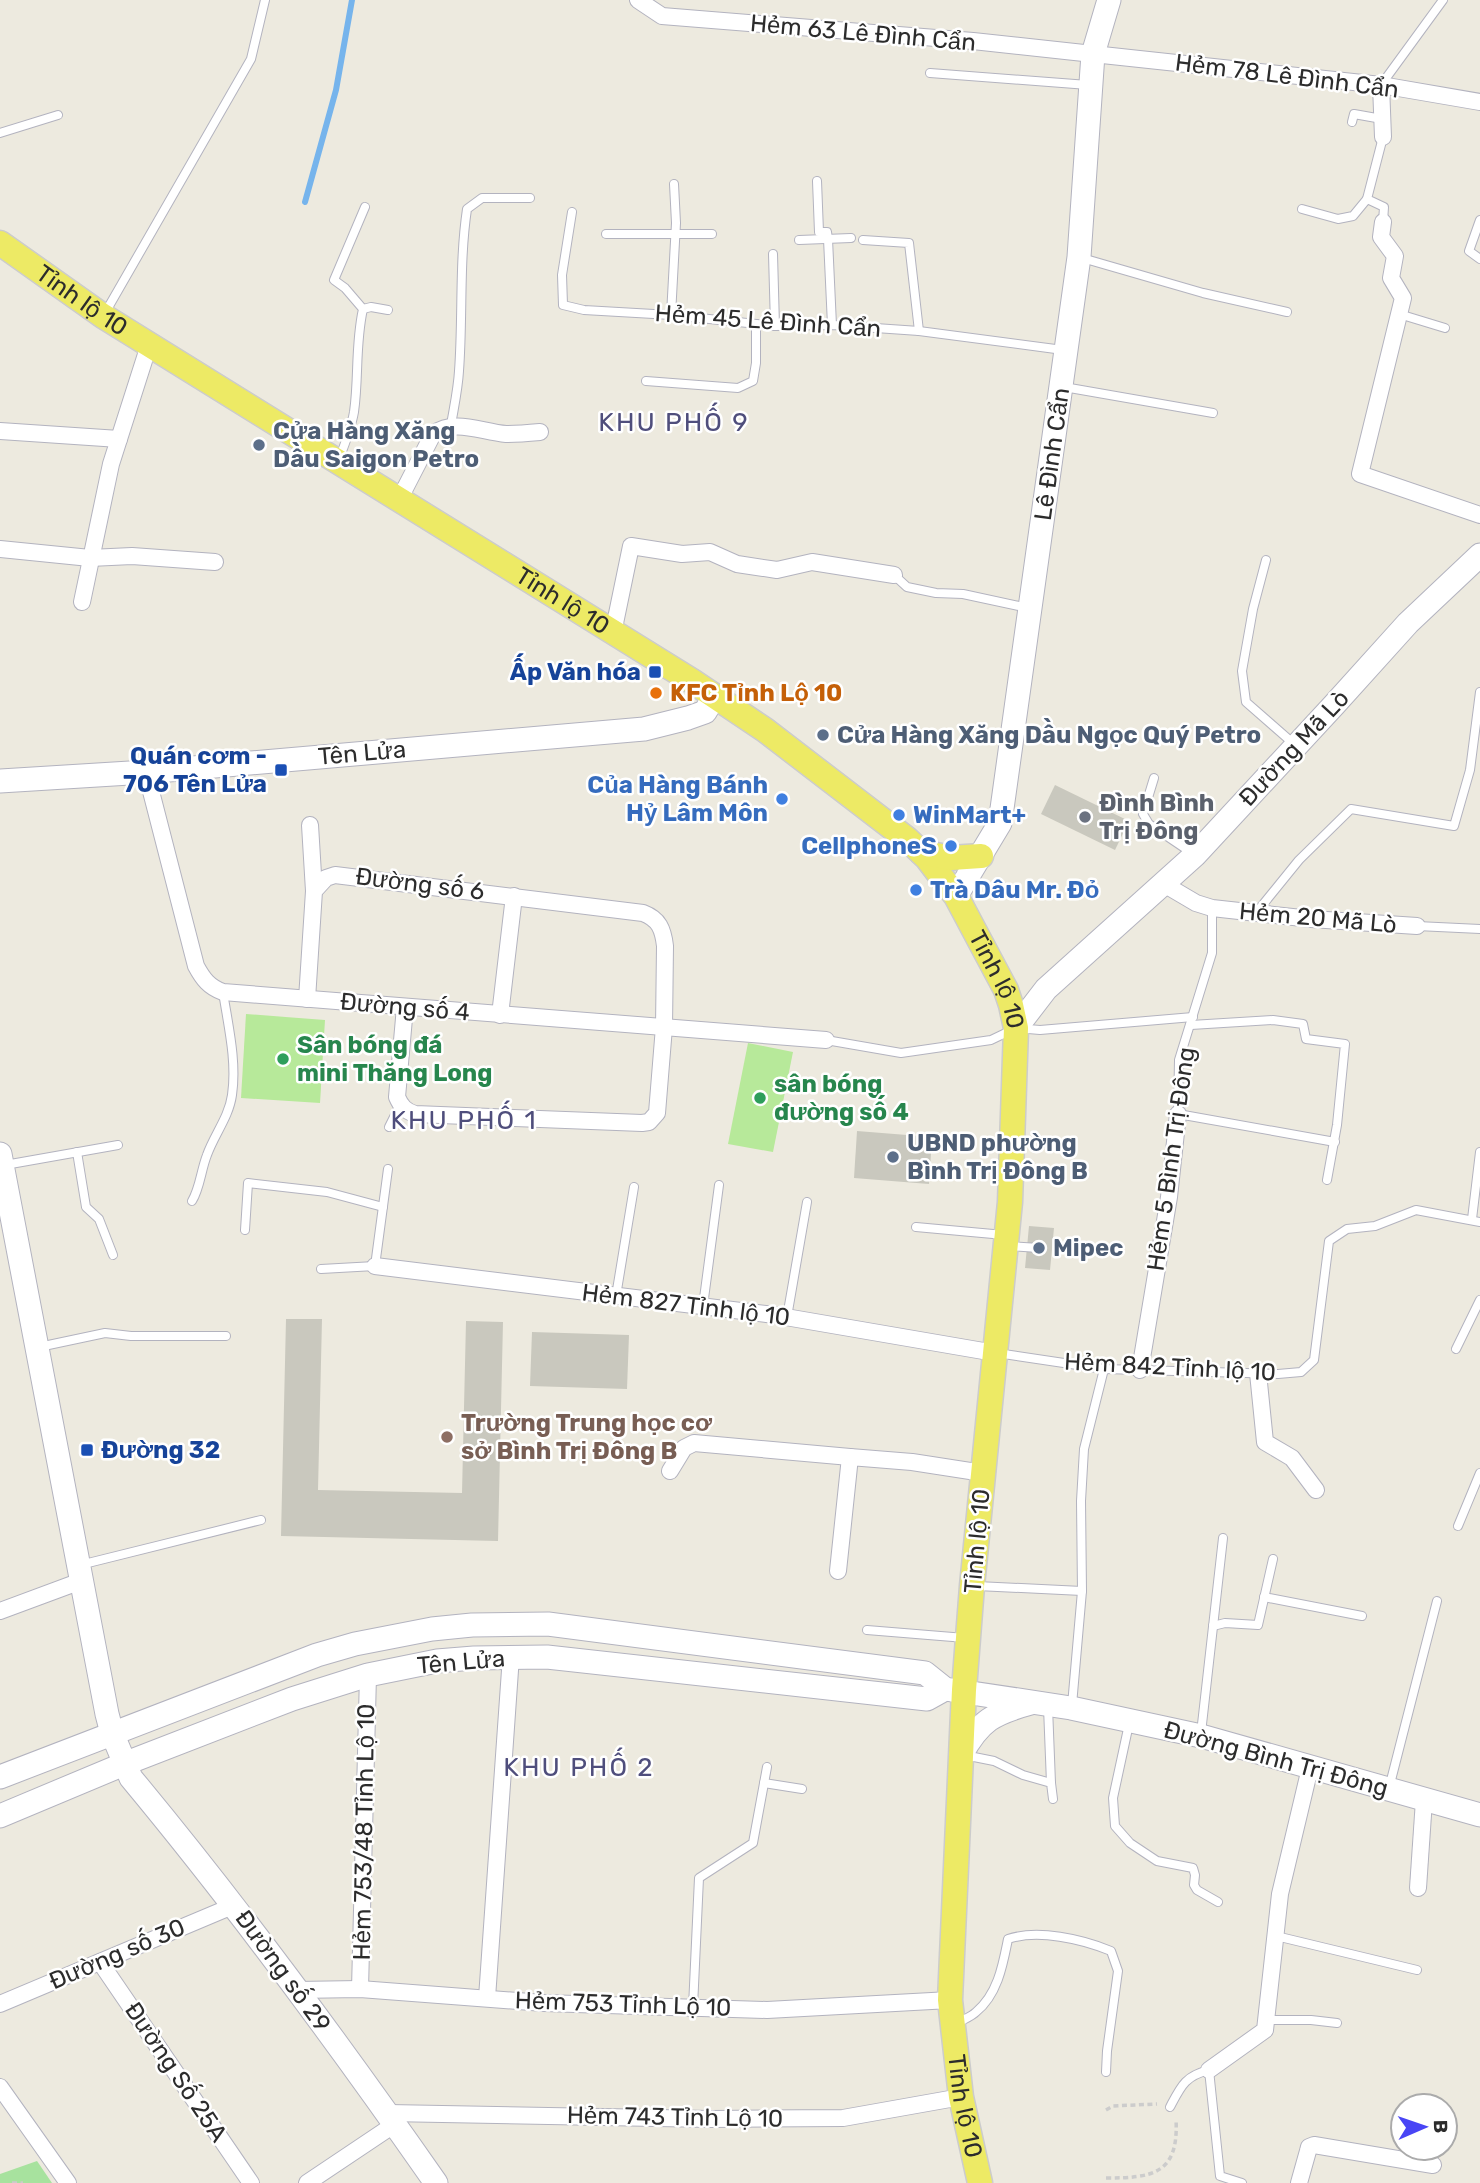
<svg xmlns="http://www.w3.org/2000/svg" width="1480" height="2183" viewBox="0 0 1480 2183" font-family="Rubik,sans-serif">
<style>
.green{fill:#a7e29e}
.pitch{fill:#b7e99a}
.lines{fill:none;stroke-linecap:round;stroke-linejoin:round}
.stream{stroke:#76b4ec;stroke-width:6}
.building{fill:#c9c8be}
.lane-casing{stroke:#b3b3bf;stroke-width:10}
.street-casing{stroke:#b3b3bf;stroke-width:18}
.secondary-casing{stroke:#b3b3bf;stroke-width:25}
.primary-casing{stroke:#ccc;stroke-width:27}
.path{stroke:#ccc;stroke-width:3.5;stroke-dasharray:5 3.5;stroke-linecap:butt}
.lane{stroke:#fff;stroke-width:8}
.street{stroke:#fff;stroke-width:16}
.secondary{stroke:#fff;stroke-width:23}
.primary{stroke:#edea65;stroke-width:24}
.service-dot{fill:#5c6f8a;stroke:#fff;stroke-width:2.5}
.transit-dot{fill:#1a4fb4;stroke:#fff;stroke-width:2.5}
.food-dot{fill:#e8710a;stroke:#fff;stroke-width:2.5}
.shop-dot{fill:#3f7fe0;stroke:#fff;stroke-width:2.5}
.worship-dot{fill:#6b7280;stroke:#fff;stroke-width:2.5}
.leisure-dot{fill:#2e9e5b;stroke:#fff;stroke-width:2.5}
.education-dot{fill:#8d6e63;stroke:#fff;stroke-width:2.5}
.labels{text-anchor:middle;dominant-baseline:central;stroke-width:5;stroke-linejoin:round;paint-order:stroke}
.street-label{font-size:24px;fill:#2c2c2c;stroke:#fff}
.service-label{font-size:24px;font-weight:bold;fill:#4e5e75;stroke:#fff;text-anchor:start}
.transit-label{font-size:24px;font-weight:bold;fill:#164399;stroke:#fff;text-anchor:end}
.food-label{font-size:24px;font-weight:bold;fill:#c56008;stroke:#fff;text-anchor:start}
.shop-label{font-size:24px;font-weight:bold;fill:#366cbe;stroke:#fff;text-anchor:end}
.worship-label{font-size:24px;font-weight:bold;fill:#5b616d;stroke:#fff;text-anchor:start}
.leisure-label{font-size:24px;font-weight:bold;fill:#27864d;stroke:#fff;text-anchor:start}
.education-label{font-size:24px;font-weight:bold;fill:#785e54;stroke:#fff;text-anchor:start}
.neighbourhood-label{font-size:26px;letter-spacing:2px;fill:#4f4e7c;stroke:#fff}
</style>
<rect width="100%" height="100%" fill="#edeadf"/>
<polygon class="green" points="37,2161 52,2183 0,2183 0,2174"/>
<g class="pitch">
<polygon points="246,1014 325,1020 320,1103 241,1098"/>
<polygon points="748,1043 793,1052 773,1152 728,1144"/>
</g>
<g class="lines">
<polyline class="stream" points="305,202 336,90 352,0"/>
</g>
<g class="building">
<polygon points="1055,785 1129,821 1115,850 1041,814"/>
<polygon points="857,1131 932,1137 929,1184 854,1178"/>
<polygon points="1029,1226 1054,1228 1050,1270 1025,1268"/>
<polygon points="286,1319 322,1319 318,1490 462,1493 466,1321 503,1322 498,1541 281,1536"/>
<polygon points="532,1332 629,1335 627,1389 530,1386"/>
</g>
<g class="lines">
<g class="lane-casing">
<g id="lane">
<polyline points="930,73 1088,85"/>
<polyline points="1381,85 1443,0"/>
<polyline points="1352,122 1354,114 1382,119"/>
<polyline points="0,133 58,115"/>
<polyline points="817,181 819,232 827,232 828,239 832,325"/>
<polyline points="1302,209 1338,219 1353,216 1367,199"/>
<polyline points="572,212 562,275 563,305 584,310 671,315 775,326 832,325 919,331 1063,350"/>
<polyline points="1480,220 1469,251 1480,259"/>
<polyline points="1383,222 1384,207 1367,199 1383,137"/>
<polyline points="606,234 712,234"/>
<polyline points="799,240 851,238"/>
<polyline points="863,240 909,243 919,331"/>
<polyline points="773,254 775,326"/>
<polyline points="1082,258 1203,293 1287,312"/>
<polyline points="363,309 371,307 388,310"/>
<polyline points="105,313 251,59 265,0"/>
<polyline points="1399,314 1445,328"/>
<polyline points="671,315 676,223 674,184"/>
<polyline points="646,381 738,388 753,381 756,363 756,324"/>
<polyline points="1064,387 1213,413"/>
<path d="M451,425C454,407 458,389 459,371C463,317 459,263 467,209L482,198H530"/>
<path d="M339,459C345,444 351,429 354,412C359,377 355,345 363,309L345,288L334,280L365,207"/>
<polyline points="1266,560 1253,609 1242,671 1246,702 1294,744"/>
<polyline points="894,575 907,587 936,593 963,594 1028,608"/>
<polyline points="1154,778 1143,814 1149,824 1192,853"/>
<polyline points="1212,908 1212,953 1179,1060 1178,1114 1335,1142"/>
<polyline points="1256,913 1299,860 1351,809 1454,826 1470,770 1480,692"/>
<polyline points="1417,926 1480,929"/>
<polyline points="1191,1025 1273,1020 1303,1024 1306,1039 1345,1044 1337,1125 1327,1180"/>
<polyline points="826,1040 901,1053 991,1040 1016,1028 1040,1030 1193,1017"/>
<polyline points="389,1127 400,1105"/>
<polyline points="77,1152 86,1207 99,1219 113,1255"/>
<polyline points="5,1165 118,1145"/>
<path d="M192,1201C200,1188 201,1170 207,1155C214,1135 229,1117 232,1095C237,1061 228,1025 223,992"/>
<polyline points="1472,1219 1480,1152"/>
<polyline points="916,1227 1004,1235"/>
<polyline points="245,1230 248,1183 327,1192 383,1207"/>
<polyline points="1009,1246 1039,1248"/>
<polyline points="321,1269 375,1266 388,1169"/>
<polyline points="616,1296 634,1187"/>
<polyline points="703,1306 719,1185"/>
<polyline points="787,1317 807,1202"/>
<polyline points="39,1347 105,1333 131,1336 226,1336"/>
<polyline points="1456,1349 1480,1300"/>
<polyline points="997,1353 1104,1369 1278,1374 1301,1372 1314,1360 1329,1241 1347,1229 1375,1226 1416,1210 1480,1222"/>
<polyline points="1458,1526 1480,1473"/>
<polyline points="80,1565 261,1520"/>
<polyline points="977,1586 1082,1591"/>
<polyline points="1264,1597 1362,1616"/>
<polyline points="1213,1626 1225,1623 1258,1625 1273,1559"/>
<polyline points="867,1630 965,1638"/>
<polyline points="1072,1705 1082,1591 1081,1501 1084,1449 1104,1369"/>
<polyline points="1048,1707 1051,1783"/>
<polyline points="1129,1724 1113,1798 1115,1826 1130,1843 1157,1861 1193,1868 1195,1875 1194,1885 1197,1890 1218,1902"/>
<polyline points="1201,1733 1223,1538"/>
<polyline points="964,1755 994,1761 1023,1775 1051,1783 1053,1799"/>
<polyline points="764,1783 802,1789"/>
<polyline points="1389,1788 1437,1601"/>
<polyline points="1276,1936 1417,1970"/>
<polyline points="693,2007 699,1878 753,1843 767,1767"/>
<polyline points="1266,2020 1311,2020 1337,2023"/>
<path d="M956,2024C962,2020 971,2017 976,2012C998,1994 1003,1964 1008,1939C1038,1929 1082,1939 1111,1951L1118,1971L1107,2051L1106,2072"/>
<path d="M1170,2107C1181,2086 1185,2076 1209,2070L1220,2176L1242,2183"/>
</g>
</g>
<g class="street-casing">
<g id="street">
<polyline points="638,0 662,16 973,41 1093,54 1381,85 1480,102"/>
<polyline points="1381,85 1383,137"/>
<polyline points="1383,222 1381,237 1395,256 1391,278 1403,298 1360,474 1480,515"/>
<polyline points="0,431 119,439"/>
<path d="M399,500L433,434C455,418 481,432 506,434C517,434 529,433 540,432"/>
<polyline points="0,549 90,558 132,556 215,562"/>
<polyline points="82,602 111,464 149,345"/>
<polyline points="613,633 631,546 682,554 710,552 737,564 777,570 812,562 894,575"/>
<path d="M146,772L196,966C203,979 209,987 223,992L826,1040"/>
<polyline points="310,825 314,891"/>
<polyline points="1162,883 1196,903 1212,908 1311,919 1417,926"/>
<path d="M307,999L314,891L326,878L335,875L643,913C659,919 663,929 665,946L664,1027L657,1113L649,1122L642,1123L415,1114C405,1111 401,1106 397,1097L405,1007"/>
<polyline points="500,1015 514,896"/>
<polyline points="375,1266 774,1315 995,1353"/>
<polyline points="1140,1370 1169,1197 1178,1114"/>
<polyline points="1258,1373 1265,1442 1292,1458 1316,1490"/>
<polyline points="670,1471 684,1448 694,1443 850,1457"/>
<polyline points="838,1571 850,1457 912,1462 983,1473"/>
<polyline points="0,1611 81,1581"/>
<polyline points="1418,1888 1424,1800"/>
<polyline points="100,1962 251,2183"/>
<polyline points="360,1989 368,1675"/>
<polyline points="296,1990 360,1989 544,2003 767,2010 950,2000"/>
<polyline points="487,1998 511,1656"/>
<polyline points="0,2004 235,1905"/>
<polyline points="1209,2070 1265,2030 1280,1894 1310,1768"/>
<polyline points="0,2087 68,2183"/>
<polyline points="388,2113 711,2119 843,2118 961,2097"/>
<polyline points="307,2183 395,2124"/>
<polyline points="1299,2183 1308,2151 1309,2147 1314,2145 1433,2165"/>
</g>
</g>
<g class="secondary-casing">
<g id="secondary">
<polyline points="0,781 146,772 644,729 688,718 705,712 714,697"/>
<polyline points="956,896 1000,823 1079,257 1093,54 1109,0"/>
<polyline points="1016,1028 1046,989 1195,855 1334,705 1408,623 1480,555"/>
<path d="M0,1154L107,1714L112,1733L131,1778C239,1908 339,2044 436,2183"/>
<path d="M961,1755C980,1720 994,1713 1031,1703"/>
<polyline points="0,1777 317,1655 355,1644 432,1629 472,1625 548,1624 925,1673 945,1689 1071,1708 1201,1736 1480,1815"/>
<polyline points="0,1816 124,1764 292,1699 368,1675 437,1661 474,1658 547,1657 927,1699 945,1689"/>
</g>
</g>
<g class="primary-casing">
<g id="primary">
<path id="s1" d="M0,243L103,316L692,681L765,730L907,839L927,858L956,896L1006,990L1011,1005L1016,1028L1010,1202L972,1586L964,1690L950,2000L961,2097L980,2183"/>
<polyline points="921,852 951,858 981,856"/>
</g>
</g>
<g class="path">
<polyline points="1106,2110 1113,2106 1157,2104"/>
<path d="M1106,2178C1153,2178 1179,2174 1176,2119"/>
<polyline points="12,2183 23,2183"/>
</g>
<use href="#lane" class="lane"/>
<use href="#street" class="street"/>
<use href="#secondary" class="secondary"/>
<use href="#primary" class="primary"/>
</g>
<g class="service-dot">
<circle cx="259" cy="445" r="7"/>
<circle cx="823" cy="735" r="7"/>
<circle cx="893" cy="1157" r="7"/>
<circle cx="1039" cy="1248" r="7"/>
</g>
<g class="transit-dot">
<rect x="648" y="665" width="14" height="14" rx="3.5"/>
<rect x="274" y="763" width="14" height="14" rx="3.5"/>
<rect x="80" y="1443" width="14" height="14" rx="3.5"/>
</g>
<circle class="food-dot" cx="656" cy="693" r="7"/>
<g class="shop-dot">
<circle cx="782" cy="799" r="7"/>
<circle cx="899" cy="815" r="7"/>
<circle cx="951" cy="846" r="7"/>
<circle cx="916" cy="890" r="7"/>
</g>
<circle class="worship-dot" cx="1085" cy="817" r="7"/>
<g class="leisure-dot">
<circle cx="283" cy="1059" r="7"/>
<circle cx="760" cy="1098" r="7"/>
</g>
<circle class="education-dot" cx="447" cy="1437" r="7"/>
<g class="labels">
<g class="street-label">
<text transform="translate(863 33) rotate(5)">Hẻm 63 Lê Đình Cẩn</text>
<text transform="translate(1287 76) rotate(7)">Hẻm 78 Lê Đình Cẩn</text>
<text stroke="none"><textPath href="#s1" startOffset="100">Tỉnh lộ 10</textPath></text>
<text transform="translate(768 321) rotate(4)">Hẻm 45 Lê Đình Cẩn</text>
<text transform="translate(1052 454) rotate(-82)">Lê Đình Cẩn</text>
<text stroke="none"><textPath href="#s1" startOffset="667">Tỉnh lộ 10</textPath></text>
<text transform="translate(1294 748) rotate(-47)">Đường Mã Lò</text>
<text transform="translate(362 753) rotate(-5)">Tên Lửa</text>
<text transform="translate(420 884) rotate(7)">Đường số 6</text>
<text transform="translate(1318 918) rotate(5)">Hẻm 20 Mã Lò</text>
<text stroke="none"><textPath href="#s1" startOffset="1255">Tỉnh lộ 10</textPath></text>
<text transform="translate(405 1007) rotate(5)">Đường số 4</text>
<text transform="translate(1171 1159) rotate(-82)">Hẻm 5 Bình Trị Đông</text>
<text transform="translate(686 1305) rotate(7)">Hẻm 827 Tỉnh lộ 10</text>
<text transform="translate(1170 1367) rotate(3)">Hẻm 842 Tỉnh lộ 10</text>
<text transform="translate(977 1541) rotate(-85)">Tỉnh lộ 10</text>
<text transform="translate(461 1662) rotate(-5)">Tên Lửa</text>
<text transform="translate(1276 1759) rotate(15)">Đường Bình Trị Đông</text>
<text transform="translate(364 1832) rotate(-89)">Hẻm 753/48 Tỉnh Lộ 10</text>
<text transform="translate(117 1954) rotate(-23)">Đường số 30</text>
<text transform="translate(283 1971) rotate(54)">Đường số 29</text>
<text transform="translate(623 2004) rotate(2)">Hẻm 753 Tỉnh Lộ 10</text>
<text transform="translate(176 2072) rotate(56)">Đường Số 25A</text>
<text stroke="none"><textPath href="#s1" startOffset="2389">Tỉnh lộ 10</textPath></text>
<text transform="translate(675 2117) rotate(1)">Hẻm 743 Tỉnh Lộ 10</text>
</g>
<g class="service-label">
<text x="273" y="431">Cửa Hàng Xăng<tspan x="273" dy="28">Dầu Saigon Petro</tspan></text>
<text x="837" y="735">Cửa Hàng Xăng Dầu Ngọc Quý Petro</text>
<text x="907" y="1143">UBND phường<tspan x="907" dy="28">Bình Trị Đông B</tspan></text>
<text x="1053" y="1248">Mipec</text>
</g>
<g class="transit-label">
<text x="641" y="672">Ấp Văn hóa</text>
<text x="267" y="756">Quán cơm -<tspan x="267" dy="28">706 Tên Lửa</tspan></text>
<text x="101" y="1450" text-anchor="start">Đường 32</text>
</g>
<g class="food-label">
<text x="670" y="693">KFC Tỉnh Lộ 10</text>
</g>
<g class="shop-label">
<text x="768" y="785">Của Hàng Bánh<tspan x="768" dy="28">Hỷ Lâm Môn</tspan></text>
<text x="913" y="815" text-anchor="start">WinMart+</text>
<text x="937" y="846">CellphoneS</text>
<text x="930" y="890" text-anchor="start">Trà Dâu Mr. Đỏ</text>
</g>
<g class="worship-label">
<text x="1099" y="803">Đình Bình<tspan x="1099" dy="28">Trị Đông</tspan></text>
</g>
<g class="leisure-label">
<text x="297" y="1045">Sân bóng đá<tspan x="297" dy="28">mini Thăng Long</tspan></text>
<text x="774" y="1084">sân bóng<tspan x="774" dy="28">đường số 4</tspan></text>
</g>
<g class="education-label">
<text x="461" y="1423">Trường Trung học cơ<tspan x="461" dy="28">sở Bình Trị Đông B</tspan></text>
</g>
<g class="neighbourhood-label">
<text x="674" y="422">KHU PHỐ 9</text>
<text x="464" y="1120">KHU PHỐ 1</text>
<text x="579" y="1767">KHU PHỐ 2</text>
</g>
</g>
<g transform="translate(1424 2127) rotate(88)"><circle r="33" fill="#ffffff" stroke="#ababab" stroke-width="2"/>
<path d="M0-5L12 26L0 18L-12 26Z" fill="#4945f5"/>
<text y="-10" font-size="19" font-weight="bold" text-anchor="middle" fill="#2c2c2c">B</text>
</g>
</svg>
